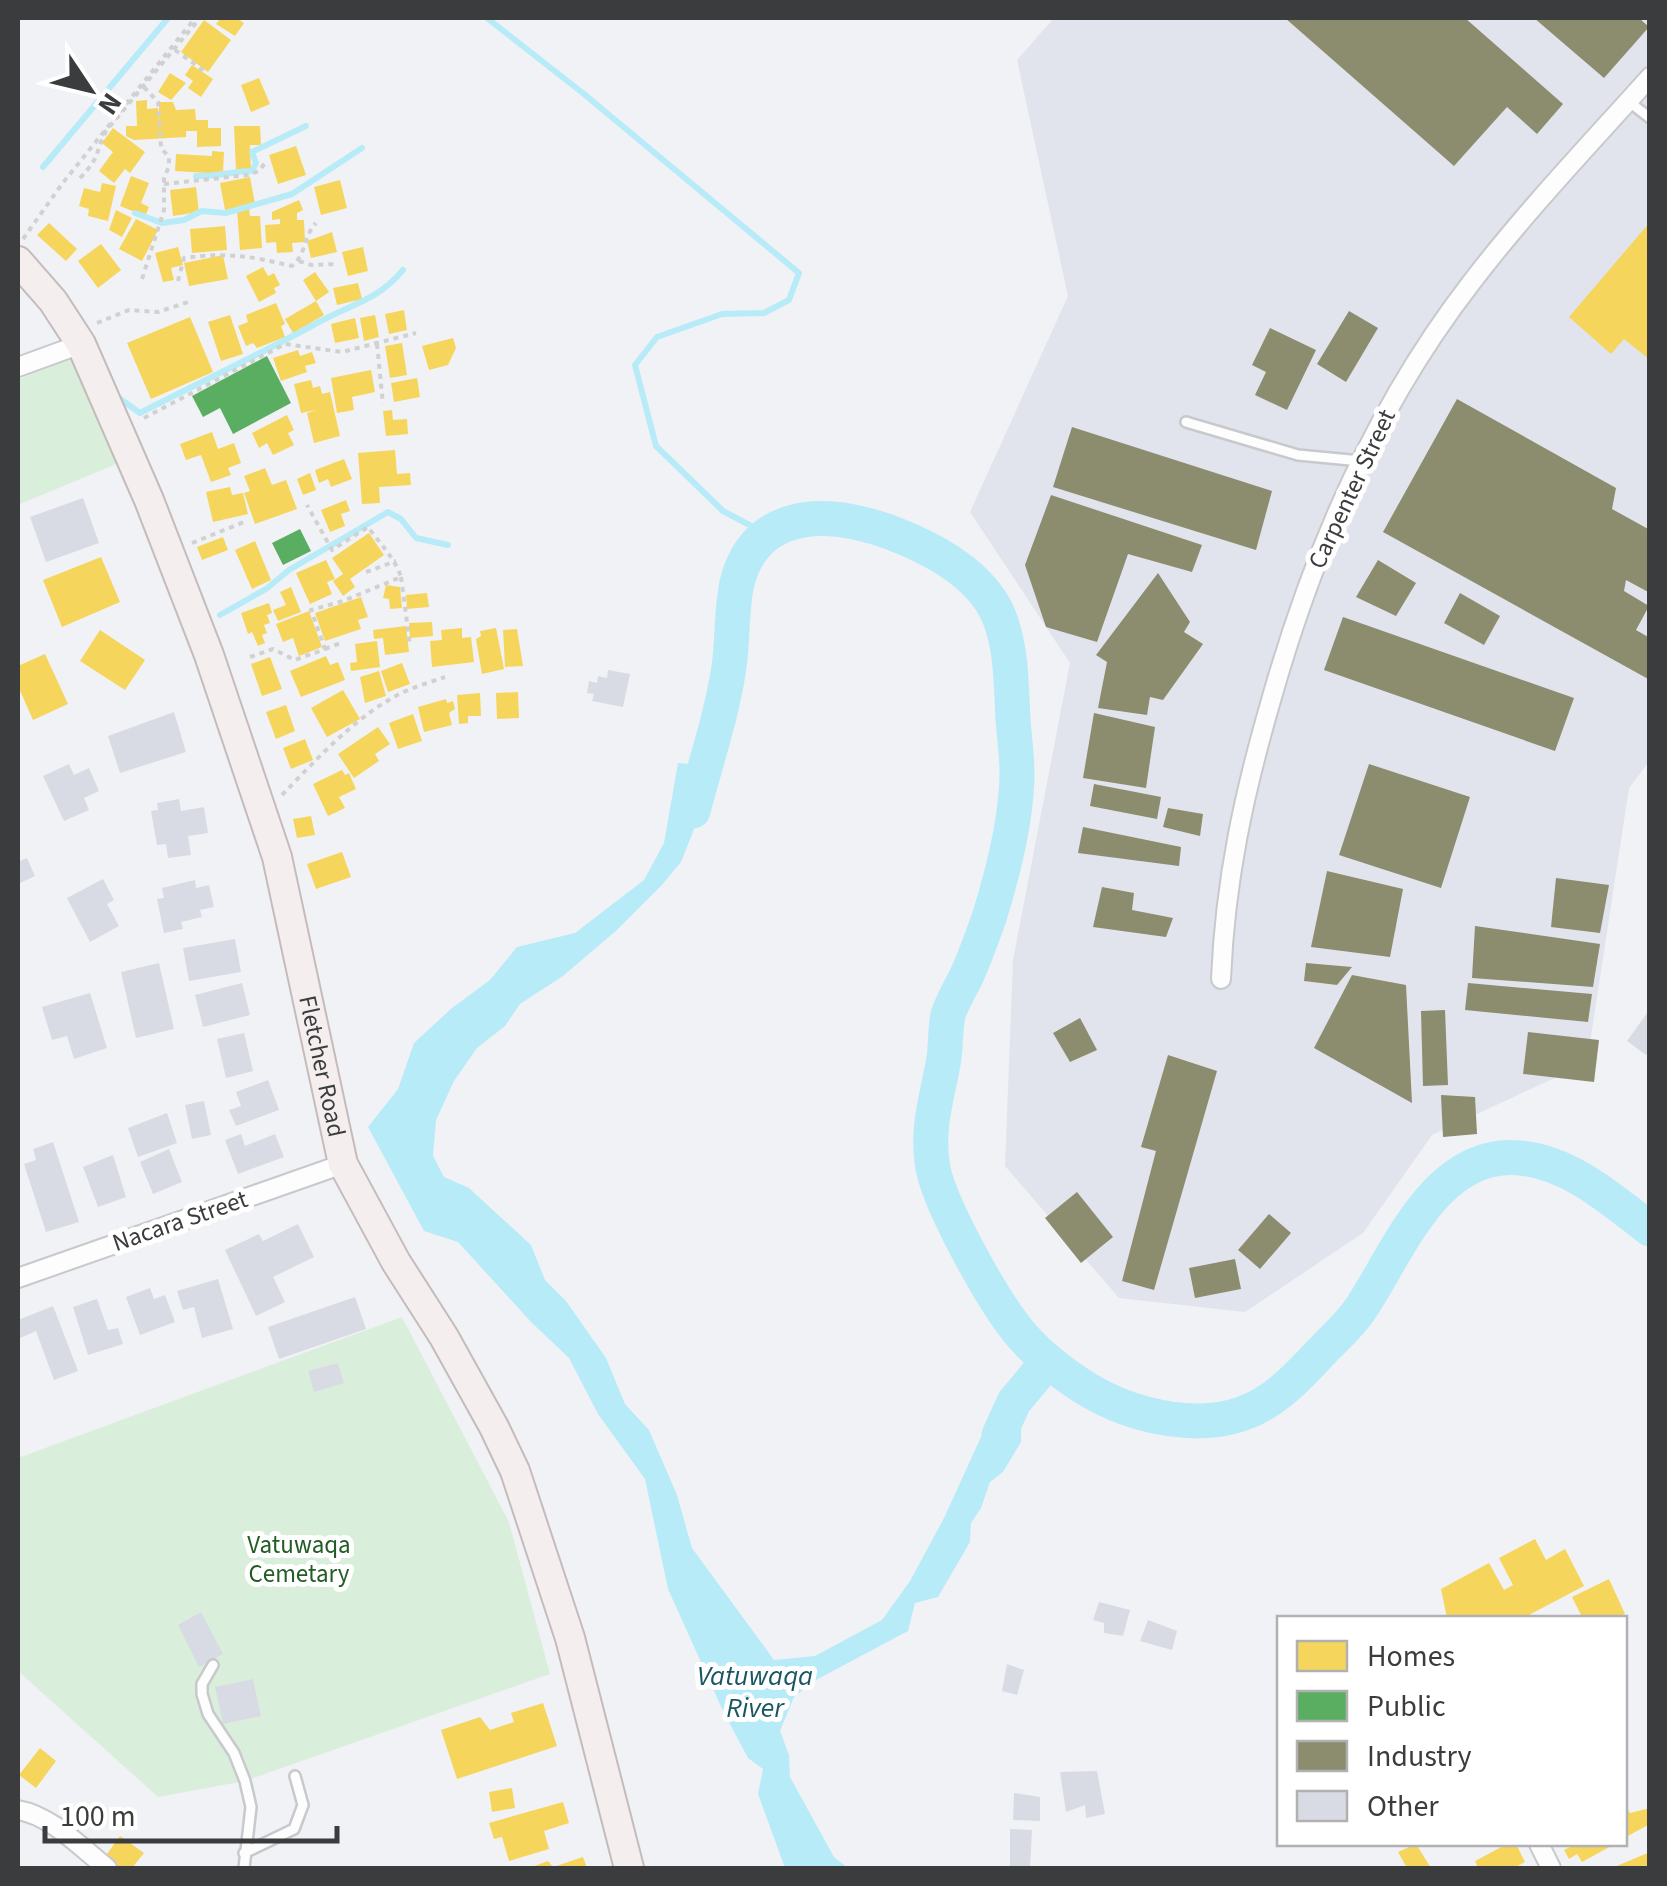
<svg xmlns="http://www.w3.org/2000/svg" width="1667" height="1886" viewBox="0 0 1667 1886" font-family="'Source Sans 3',sans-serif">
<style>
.built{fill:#e2e4ed}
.green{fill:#daefdb}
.water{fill:#b8ebf8}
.homes{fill:#f6d55c}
.public{fill:#5aae61}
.industry{fill:#8c8c6e}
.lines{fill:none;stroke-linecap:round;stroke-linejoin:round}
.stream{stroke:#b8ebf8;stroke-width:6}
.river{stroke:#b8ebf8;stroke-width:35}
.building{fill:#d9dbe4}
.service-casing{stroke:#c8c9cc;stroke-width:14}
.minor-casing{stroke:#c8c9cc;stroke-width:22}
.primary-casing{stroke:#c4bbba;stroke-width:32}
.path{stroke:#d1d1d2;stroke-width:4;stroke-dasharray:5 5;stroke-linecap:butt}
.service{stroke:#fdfdfe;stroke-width:9}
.minor{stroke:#fdfdfe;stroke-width:18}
.primary{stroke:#f4efee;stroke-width:28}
.labels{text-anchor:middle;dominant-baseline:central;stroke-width:10;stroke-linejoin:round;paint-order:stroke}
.street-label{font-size:25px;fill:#3b3c3e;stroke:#fff}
.park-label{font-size:25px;fill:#235c25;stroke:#fff}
.water-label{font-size:28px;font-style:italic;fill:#195662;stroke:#fff}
</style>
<rect width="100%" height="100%" fill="#f1f2f6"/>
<polygon class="built" points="1054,18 1649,18 1649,762 1629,788 1587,1063 1432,1135 1363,1233 1245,1312 1119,1298 1005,1166 1013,960 1070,663 970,512 1068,296 1017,60"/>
<g class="green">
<polygon points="74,353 119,463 18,505 18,380"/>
<polygon points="402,1317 509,1522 550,1674 245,1781 158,1797 18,1671 18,1458"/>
</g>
<polygon class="water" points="678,763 719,766 681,862 661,886 617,930 563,976 520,1004 505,1026 477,1048 454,1081 436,1120 433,1156 444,1177 469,1188 531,1245 545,1280 566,1301 606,1358 625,1404 649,1430 677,1495 692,1548 774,1660 815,1656 882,1620 910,1581 944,1518 981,1437 1011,1390 1032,1398 1021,1419 1021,1442 1003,1472 990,1482 981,1508 971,1523 970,1542 938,1597 915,1603 908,1631 816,1680 794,1697 780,1731 789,1755 790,1777 834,1857 848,1868 785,1868 758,1794 763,1769 748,1758 723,1711 668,1589 645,1479 598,1414 569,1358 531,1322 458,1242 424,1231 368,1127 398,1089 414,1043 452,1008 490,980 517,947 575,933 644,880 664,843"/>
<g class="homes">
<polygon points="221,18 236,18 244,23 235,36 216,24"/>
<polygon points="204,20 231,40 208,72 181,52"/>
<polygon points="192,65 213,79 201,97 188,88 193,81 185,75"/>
<polygon points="170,73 186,83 171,100 158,92"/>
<polygon points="259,78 270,104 251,112 241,85"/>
<polygon points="147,100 147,109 158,108 159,122 159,102 173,102 176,110 195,109 196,120 208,120 208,128 221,128 221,146 197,147 197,131 186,131 186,137 134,140 126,136 126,126 137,126 136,101"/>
<polygon points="234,126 260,126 261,145 250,145 251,169 236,170"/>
<polygon points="113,128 145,152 130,173 125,169 114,183 99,171 113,152 102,143"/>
<polygon points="296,146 306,175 278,184 269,155"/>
<polygon points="212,151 224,152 223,174 175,171 176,154 212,156"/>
<polygon points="131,176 149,183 141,203 149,207 145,216 120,206"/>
<polygon points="250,177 255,204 225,210 220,183"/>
<polygon points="340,180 347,208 321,215 314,187"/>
<polygon points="102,183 116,186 108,221 88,216 89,209 79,206 84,188 100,192"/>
<polygon points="196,187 199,212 173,216 170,190"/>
<polygon points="299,200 303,210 297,213 297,220 304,220 305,242 292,243 293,252 277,253 276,242 266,243 265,225 280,224 280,219 272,220 272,212"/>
<polygon points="249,208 250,216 260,216 262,248 240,250 237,209"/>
<polygon points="116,210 132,218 122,237 109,230"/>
<polygon points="136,219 158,230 142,261 119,249"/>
<polygon points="1650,222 1650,360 1624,339 1611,354 1569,317"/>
<polygon points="49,223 77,249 66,261 37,235"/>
<polygon points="225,226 227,250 192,253 190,229"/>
<polygon points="332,232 337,252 311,258 307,241"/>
<polygon points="101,244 121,270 98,288 78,261"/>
<polygon points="178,247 183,265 171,268 174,280 163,282 155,253"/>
<polygon points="363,247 368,271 348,276 342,252"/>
<polygon points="223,255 228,279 189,286 184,263"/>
<polygon points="263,267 268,276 274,273 280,285 274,288 276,293 259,302 246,276"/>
<polygon points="315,272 329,292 316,301 303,280"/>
<polygon points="358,283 362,299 337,305 333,288"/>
<polygon points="316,301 324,315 293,333 285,319"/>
<polygon points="276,303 285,324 281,326 285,337 257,348 253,343 246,346 238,326 248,322 246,315"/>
<polygon points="404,310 407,330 389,334 385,314"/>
<polygon points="230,315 243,354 221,361 208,322"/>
<polygon points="375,315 379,337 364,341 360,318"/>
<polygon points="190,317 213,372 151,399 127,343"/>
<polygon points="355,318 359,338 335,343 331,324"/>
<polygon points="453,338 456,348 448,365 429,370 422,346"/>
<polygon points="402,343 407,375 390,378 385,346"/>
<polygon points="298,350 300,356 312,352 316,363 305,366 307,372 281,381 273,358"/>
<polygon points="371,370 375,392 352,397 354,410 337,413 331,378"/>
<polygon points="417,378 420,397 394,402 391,383"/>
<polygon points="311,380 313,388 320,386 322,394 330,392 340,436 314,443 307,413 316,410 301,413 294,384"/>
<polygon points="392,410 393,420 407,419 408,434 386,436 383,411"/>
<polygon points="287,415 294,430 288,433 294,445 273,455 267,443 259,448 252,433"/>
<polygon points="212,432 218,449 234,443 241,463 228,468 231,475 211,482 201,455 186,460 180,444"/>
<polygon points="395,450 397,474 410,473 411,485 379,487 380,503 362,504 358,453"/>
<polygon points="344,459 352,479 331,487 328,479 319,483 315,470"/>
<polygon points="265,468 272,485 286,480 297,509 255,524 244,493 250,491 244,476"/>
<polygon points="310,473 316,490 303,495 297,479"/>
<polygon points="230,487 232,495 243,493 248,514 213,522 206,492"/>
<polygon points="346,500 350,511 341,514 345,526 330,532 321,510"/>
<polygon points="369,533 384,555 350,579 355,587 343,596 333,581 343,574 332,558"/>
<polygon points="223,537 228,550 202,560 197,547"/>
<polygon points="255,541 271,580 252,589 235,550"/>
<polygon points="101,557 120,602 62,627 43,580"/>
<polygon points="326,560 335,579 327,582 332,594 310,604 296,573"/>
<polygon points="386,585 400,587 402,608 390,609 389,599 383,598"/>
<polygon points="291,587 301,612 278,621 273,610 286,605 280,592"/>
<polygon points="427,593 429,607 407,609 406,595"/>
<polygon points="361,597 368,617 358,620 361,629 325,641 315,613"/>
<polygon points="269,603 272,613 267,615 270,623 264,625 267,633 262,635 265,643 258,646 252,632 248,634 241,613"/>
<polygon points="309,611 322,647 299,656 293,638 283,642 276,624"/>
<polygon points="432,622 433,636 410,638 409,623"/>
<polygon points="406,626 409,652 385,655 383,638 374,639 373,630"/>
<polygon points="462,628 462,638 471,637 474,662 432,667 430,641 442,640 441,630"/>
<polygon points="496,628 504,669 482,674 476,639 481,636 480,631"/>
<polygon points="517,629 523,666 505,667 503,630"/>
<polygon points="100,630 145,660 125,690 80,661"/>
<polygon points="377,641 380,667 351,671 350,663 357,662 355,644"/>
<polygon points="45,654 68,704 33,720 18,686 18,666"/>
<polygon points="326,656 330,665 338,662 345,680 301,697 290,671"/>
<polygon points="270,657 282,689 262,696 251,664"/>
<polygon points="402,663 410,684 388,692 381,671"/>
<polygon points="379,671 386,696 365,703 360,677"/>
<polygon points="343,690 360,719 327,737 311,708"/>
<polygon points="518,692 519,718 497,719 496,693"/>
<polygon points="480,693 481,716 468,716 468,723 459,724 457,695"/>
<polygon points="446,699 447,703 453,701 455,709 449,713 452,725 424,732 418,707"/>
<polygon points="286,705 295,731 276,739 266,712"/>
<polygon points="413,714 422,741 398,749 389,723"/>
<polygon points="378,727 390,744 375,754 379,761 354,778 338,754"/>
<polygon points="305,739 313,760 291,769 283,748"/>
<polygon points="342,770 345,775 349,773 356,789 339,797 345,808 328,816 313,784"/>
<polygon points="311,816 315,835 297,838 293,819"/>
<polygon points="342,852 351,877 316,889 307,864"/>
<polygon points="1535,1539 1546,1560 1565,1549 1584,1586 1523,1618 1447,1618 1441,1589 1489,1563 1504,1590 1513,1585 1499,1558"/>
<polygon points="1609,1579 1625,1614 1616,1618 1574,1618 1581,1615 1572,1597"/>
<polygon points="543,1703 557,1746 457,1779 441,1730 480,1717 490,1730 514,1722 511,1713"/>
<polygon points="40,1748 56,1761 36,1788 19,1775"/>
<polygon points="512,1788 515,1808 492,1812 489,1792"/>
<polygon points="563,1802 569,1823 544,1831 549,1849 509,1861 502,1837 494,1839 489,1823"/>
<polygon points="1624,1803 1630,1813 1650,1808 1650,1824 1624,1838"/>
<polygon points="120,1836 144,1853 132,1868 118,1868 104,1858"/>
<polygon points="1416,1844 1431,1868 1407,1868 1398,1852"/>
<polygon points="1507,1844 1516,1844 1525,1862 1514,1868 1478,1868 1475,1861"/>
<polygon points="1568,1844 1615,1844 1582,1862 1577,1854 1569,1859 1564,1850 1570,1847"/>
<polygon points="1650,1852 1650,1868 1612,1868"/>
<polygon points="583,1857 587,1868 529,1868 548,1861 553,1867"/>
</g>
<g class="public">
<polygon points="267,356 291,403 233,434 220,408 203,417 192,396"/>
<polygon points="300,529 311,551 283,565 272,543"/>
</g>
<g class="industry">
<polygon points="1285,18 1465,18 1563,104 1537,134 1507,107 1454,166"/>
<polygon points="1534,18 1639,18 1649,27 1604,78"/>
<polygon points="1349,311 1378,328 1346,382 1317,364"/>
<polygon points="1270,328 1316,350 1287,410 1255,395 1266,372 1252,365"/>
<polygon points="1457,399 1616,488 1612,509 1650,530 1650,593 1626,580 1624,591 1649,606 1636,630 1650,638 1650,680 1383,532"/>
<polygon points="1072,427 1272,491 1256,550 1053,487"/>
<polygon points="1051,495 1202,545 1192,572 1128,554 1097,642 1046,627 1025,565"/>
<polygon points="1378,560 1416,583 1396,616 1356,597"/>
<polygon points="1158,573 1190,622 1184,632 1203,644 1163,700 1150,697 1147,715 1098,708 1107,662 1096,655"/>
<polygon points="1460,593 1500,616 1484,645 1444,623"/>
<polygon points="1343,617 1574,698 1555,751 1324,670"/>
<polygon points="1094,713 1155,727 1146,788 1083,778"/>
<polygon points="1369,764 1470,797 1441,888 1339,855"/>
<polygon points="1094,784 1161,797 1157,819 1090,806"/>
<polygon points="1168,808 1203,814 1200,836 1163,827"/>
<polygon points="1083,827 1181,847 1179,866 1078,853"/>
<polygon points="1327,871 1403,889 1390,957 1311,947"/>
<polygon points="1556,878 1609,885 1600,933 1551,927"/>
<polygon points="1102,887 1134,893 1132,910 1173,918 1166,937 1093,927"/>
<polygon points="1475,926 1600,944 1593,987 1472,978"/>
<polygon points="1306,963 1352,967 1337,985 1304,981"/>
<polygon points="1352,975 1406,985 1412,1103 1314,1048"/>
<polygon points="1468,983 1592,994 1588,1022 1465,1010"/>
<polygon points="1445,1010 1448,1085 1423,1086 1421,1011"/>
<polygon points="1080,1018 1097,1050 1070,1062 1053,1033"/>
<polygon points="1528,1032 1599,1040 1594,1082 1523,1074"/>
<polygon points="1168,1055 1217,1071 1154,1290 1122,1281 1156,1151 1141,1147"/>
<polygon points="1441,1095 1475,1097 1477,1134 1443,1137"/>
<polygon points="1077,1192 1113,1237 1081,1263 1045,1218"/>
<polygon points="1269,1214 1291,1233 1260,1269 1238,1250"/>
<polygon points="1235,1259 1241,1289 1195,1298 1189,1268"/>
</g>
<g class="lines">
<g class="stream">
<polyline points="487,18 584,94 799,273 789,300 764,313 722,314 657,337 635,365 656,446 723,511 763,532"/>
<polyline points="43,167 168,18"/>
<path d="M196,176C216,177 233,171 252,171L256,163L252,152L306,126"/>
<polyline points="135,213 162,223 184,220 202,211 226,213 292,194 362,148"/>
<path d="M119,398L140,413C200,382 261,354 319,322C353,303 377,301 403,270"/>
<polyline points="220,615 266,589 289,570 388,512 401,519 416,538 448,545"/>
</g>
<g class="river">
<path d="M693,811C705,764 722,715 729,667C733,639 731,610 737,583C757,502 841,511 902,537C943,554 989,581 1002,625C1012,656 1011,687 1013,719C1014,737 1017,755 1017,772C1017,819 1003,873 989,918C982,937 975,958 966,977C960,989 952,1002 948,1015C945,1029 946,1044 944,1058C938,1095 927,1123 932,1162C936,1200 993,1300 1018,1331C1035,1352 1059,1371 1082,1386C1132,1418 1209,1436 1263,1404C1288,1389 1306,1368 1326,1347C1338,1335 1352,1322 1361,1308C1399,1251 1436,1149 1521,1158C1571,1163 1612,1200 1650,1229"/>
<polyline points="999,1435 1014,1402 1048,1361"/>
</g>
</g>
<g class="building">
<polygon points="83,498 99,543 46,562 30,517"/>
<polygon points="608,670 630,674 623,707 592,701 594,694 587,693 589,681 597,683 598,676 607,678"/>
<polygon points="174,712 186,752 120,773 108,736"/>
<polygon points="69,764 74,775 89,768 99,791 84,798 89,810 64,821 43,776"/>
<polygon points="179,799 181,811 204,807 208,833 188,836 191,855 168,858 166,844 157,845 151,811 158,810 157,803"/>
<polygon points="18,855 20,861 27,858 35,876 18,884"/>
<polygon points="103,879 114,900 107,904 119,926 90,942 67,898"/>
<polygon points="195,880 196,888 209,885 214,907 200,910 202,917 181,922 183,929 164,933 157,899 164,898 162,888"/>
<polygon points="235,939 241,972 189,981 183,948"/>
<polygon points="159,963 174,1029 136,1038 121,972"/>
<polygon points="242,983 250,1015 203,1027 195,995"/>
<polygon points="90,993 107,1048 74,1059 67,1036 52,1040 42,1007"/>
<polygon points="1650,1009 1650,1049 1646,1055 1627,1041"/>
<polygon points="244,1033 253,1071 226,1078 217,1039"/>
<polygon points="268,1080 279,1110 236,1126 229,1110 241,1106 236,1092"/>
<polygon points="204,1101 211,1135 192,1139 185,1105"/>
<polygon points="167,1113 177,1143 138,1157 128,1128"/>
<polygon points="241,1134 245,1146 275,1134 284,1157 238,1174 225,1140"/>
<polygon points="53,1142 79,1222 46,1232 24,1164 36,1160 33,1149"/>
<polygon points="169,1149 182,1182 153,1194 140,1162"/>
<polygon points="113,1155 126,1197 98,1207 83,1167"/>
<polygon points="298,1224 314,1257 273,1277 285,1302 256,1316 225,1250 259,1234 263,1241"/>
<polygon points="218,1279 233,1329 202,1338 194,1307 183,1310 177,1291"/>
<polygon points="150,1288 154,1299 165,1295 175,1322 140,1335 126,1297"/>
<polygon points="355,1297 366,1329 279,1359 268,1327"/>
<polygon points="97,1299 108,1330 118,1328 123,1344 88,1355 73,1307"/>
<polygon points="53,1306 78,1371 54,1380 36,1331 18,1339 18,1320"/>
<polygon points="338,1363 344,1383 314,1392 308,1371"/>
<polygon points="1099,1602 1130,1610 1123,1636 1104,1633 1104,1623 1093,1620"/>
<polygon points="201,1612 223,1654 199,1667 178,1625"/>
<polygon points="1148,1620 1177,1631 1172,1650 1140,1641"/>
<polygon points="1007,1664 1024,1670 1017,1695 1002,1691"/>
<polygon points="253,1679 261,1716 223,1724 215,1687"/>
<polygon points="1097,1771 1105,1814 1086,1818 1085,1805 1066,1812 1060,1772"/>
<polygon points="1014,1793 1040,1797 1040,1821 1013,1820"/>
<polygon points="1010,1829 1032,1830 1030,1868 1010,1868"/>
</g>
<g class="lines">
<g class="service-casing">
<g id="service">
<polyline points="1628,101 1650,118"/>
<polyline points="1186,422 1298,455 1361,461"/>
<polyline points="213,1665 202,1684 202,1694 208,1714 234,1753 245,1781 251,1807 244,1868"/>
<polyline points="244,1853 294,1829 303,1805 295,1776"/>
</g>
</g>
<g class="minor-casing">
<g id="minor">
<polyline points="18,367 81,344"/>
<path d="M1221,979C1225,880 1244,793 1272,697C1314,549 1376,406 1471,283C1526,211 1590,144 1650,77"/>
<polyline points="18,1278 343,1164"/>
<path d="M18,1810C52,1816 80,1847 107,1868"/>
<polyline points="1539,1844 1551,1868"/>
</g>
</g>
<g class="primary-casing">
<g id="primary">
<path id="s1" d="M18,261L53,301L81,344L149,500L209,655L277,857L343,1164L396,1262L444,1337L494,1427L515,1471L570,1638L629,1868"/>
</g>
</g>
<g class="path">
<polyline points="175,50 207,73"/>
<path d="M80,178C101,156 94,155 106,131L200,18"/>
<polyline points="164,184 248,175 259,171 265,163"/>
<polyline points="23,239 62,184 195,18"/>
<polyline points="299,261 311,265 337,264"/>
<polyline points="142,279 164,210 164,179 169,166 169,157 161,148 158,102 143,86"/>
<path d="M178,281L184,258C228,252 249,256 292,266C306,255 304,235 316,223"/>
<polyline points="97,323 129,310 158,312 191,301"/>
<polyline points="377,344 383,404"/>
<polyline points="144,418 285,344 342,352 416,333"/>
<polyline points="192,543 244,522"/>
<polyline points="366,572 396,561"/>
<polyline points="401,577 410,645"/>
<polyline points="325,649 343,642"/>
<path d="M250,657L273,649L295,660L325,649L311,610L343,601L401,577C395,558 380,544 368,527L332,550L307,505"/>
<path d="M282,795C316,760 351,721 394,697C409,688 428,683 445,677"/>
</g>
<use href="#service" class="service"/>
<use href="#minor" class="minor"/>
<use href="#primary" class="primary"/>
</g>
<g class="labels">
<g class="street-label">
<text transform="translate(1352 489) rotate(-65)">Carpenter Street</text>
<text stroke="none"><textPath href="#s1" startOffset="868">Fletcher Road</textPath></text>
<text transform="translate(180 1221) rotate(-19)">Nacara Street</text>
</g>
<g class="park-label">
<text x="299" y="1545">Vatuwaqa<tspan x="299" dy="29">Cemetary</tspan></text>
</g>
<g class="water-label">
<text x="755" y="1676">Vatuwaqa<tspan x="755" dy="32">River</tspan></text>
</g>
</g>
<rect width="1667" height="1886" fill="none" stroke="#3b3c3e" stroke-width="40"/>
<rect x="1277" y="1616" width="350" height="230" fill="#ffffff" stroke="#b1b1b2" stroke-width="2.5"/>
<rect x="1297" y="1641" width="50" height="30" fill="#f6d55c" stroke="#b1b1b2" stroke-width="2.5"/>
<text x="1367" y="1666" font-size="30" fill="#3b3c3e">Homes</text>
<rect x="1297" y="1691" width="50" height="30" fill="#5aae61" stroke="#b1b1b2" stroke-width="2.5"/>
<text x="1367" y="1716" font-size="30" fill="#3b3c3e">Public</text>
<rect x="1297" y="1741" width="50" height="30" fill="#8c8c6e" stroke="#b1b1b2" stroke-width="2.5"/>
<text x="1367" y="1766" font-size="30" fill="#3b3c3e">Industry</text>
<rect x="1297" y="1791" width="50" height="30" fill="#d9dbe4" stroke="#b1b1b2" stroke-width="2.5"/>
<text x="1367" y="1816" font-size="30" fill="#3b3c3e">Other</text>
<g transform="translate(90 90) rotate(125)" stroke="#ffffff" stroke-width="8" paint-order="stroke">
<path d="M0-8L18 38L0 25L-18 38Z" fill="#3b3c3e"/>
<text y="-15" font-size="28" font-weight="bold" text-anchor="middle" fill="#3b3c3e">N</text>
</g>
<path d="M45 1826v15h292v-15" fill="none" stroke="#3b3c3e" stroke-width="5"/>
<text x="60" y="1826" font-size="30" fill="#3b3c3e" stroke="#ffffff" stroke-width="8" paint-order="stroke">100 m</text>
</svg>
